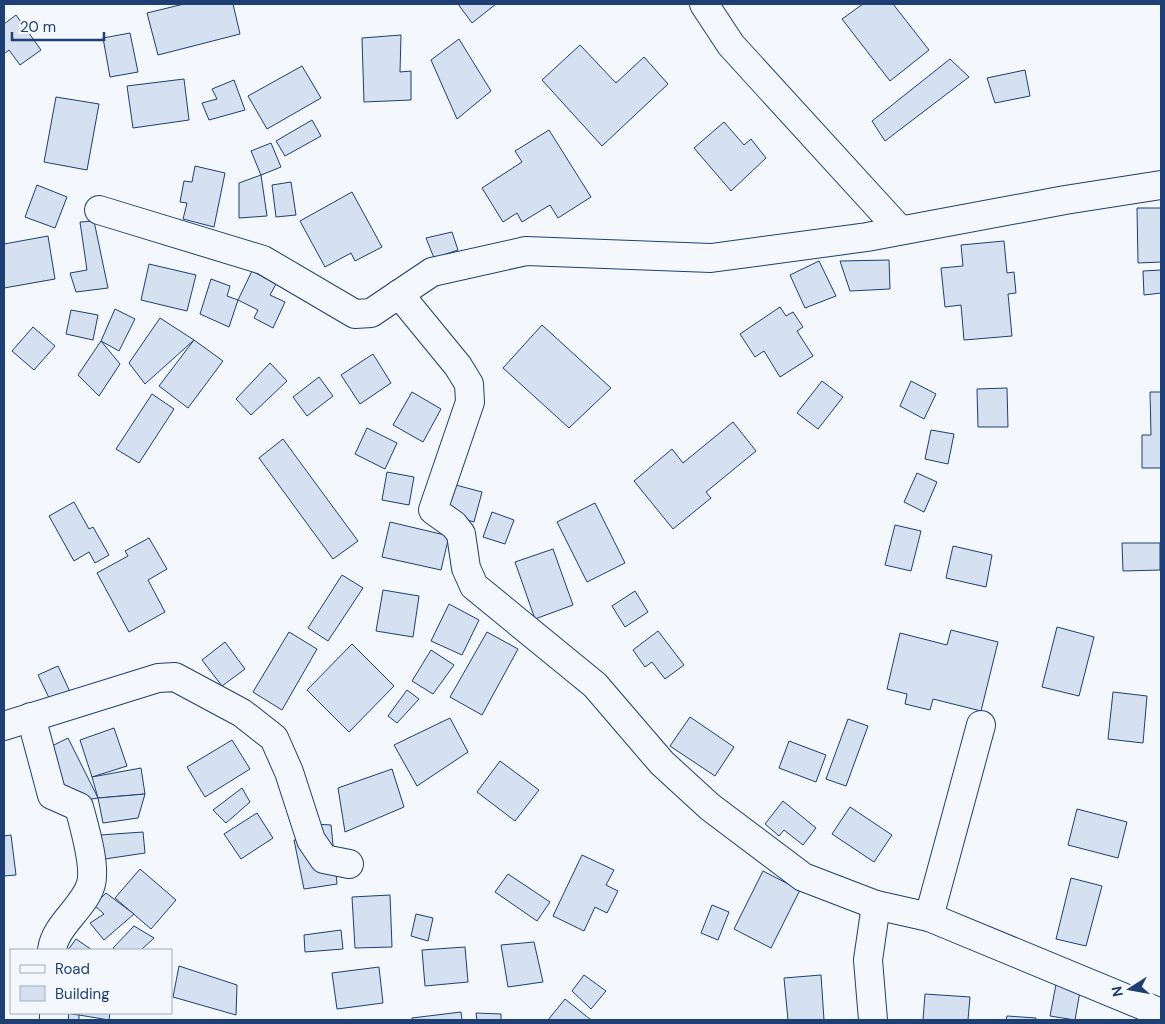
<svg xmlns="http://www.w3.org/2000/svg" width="1165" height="1024" viewBox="0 0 1165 1024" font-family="'DM Sans',sans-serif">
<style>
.building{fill:#d5e0f0;stroke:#1d3f73}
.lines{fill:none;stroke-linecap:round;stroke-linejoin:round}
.minor-casing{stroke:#1d3f73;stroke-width:30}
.minor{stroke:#f4f7fb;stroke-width:28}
</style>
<rect width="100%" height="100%" fill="#f4f7fb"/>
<g class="building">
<polygon points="184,4 233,4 240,34 158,55 147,13"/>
<polygon points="458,4 496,4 472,23"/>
<polygon points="863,4 893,4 929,50 890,81 842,19"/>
<polygon points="16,15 41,50 20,65 9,50 4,54 4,24"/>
<polygon points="130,33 138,72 110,77 103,38"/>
<polygon points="401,35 400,72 411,71 411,100 364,102 362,38"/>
<polygon points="459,39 491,91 457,119 431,60"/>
<polygon points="580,45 616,83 644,57 668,84 602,146 542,80"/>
<polygon points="950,59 969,77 885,141 872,121"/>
<polygon points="302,66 321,98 267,129 248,96"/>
<polygon points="1025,70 1030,96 995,103 987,78"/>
<polygon points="184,79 189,120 133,128 127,86"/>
<polygon points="234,80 245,110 209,120 202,103 217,99 212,89"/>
<polygon points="56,97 99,104 87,170 44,162"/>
<polygon points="312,120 321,136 285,156 276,141"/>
<polygon points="724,122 744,145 751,139 766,158 731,191 694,148"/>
<polygon points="549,130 591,197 558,218 550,205 522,222 517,213 503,222 482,188 522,162 515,151"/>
<polygon points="271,143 281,167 261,175 251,151"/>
<polygon points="195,166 225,173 214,227 183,219 187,203 180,202 184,181 192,182"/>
<polygon points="261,175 267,216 239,218 239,183"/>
<polygon points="291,182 296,215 276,217 272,185"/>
<polygon points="37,185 67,197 55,228 25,217"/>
<polygon points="352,192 382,247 355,261 351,253 325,267 300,221"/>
<polygon points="1137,208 1161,208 1161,262 1138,263"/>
<polygon points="94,221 108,288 76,292 70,273 87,270 80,222"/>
<polygon points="452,232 458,250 434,258 426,238"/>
<polygon points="48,236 55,279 4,288 4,244"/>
<polygon points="1004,241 1007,273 1014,272 1016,293 1008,294 1012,336 964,340 961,305 945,307 941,268 963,266 961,245"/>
<polygon points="889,260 890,289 850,291 840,261"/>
<polygon points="819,261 836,296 805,308 790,275"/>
<polygon points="149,264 196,275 187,311 141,300"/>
<polygon points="1161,270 1161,293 1144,295 1143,271"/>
<polygon points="252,271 276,284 270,295 285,302 273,328 254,318 258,310 238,300"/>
<polygon points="211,279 230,286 227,296 238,300 229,327 200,314"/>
<polygon points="780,307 786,316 793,312 803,327 797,331 813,356 780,377 764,351 755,357 740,334"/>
<polygon points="115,309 135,319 119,351 101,341"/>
<polygon points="71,310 98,315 93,340 66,334"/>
<polygon points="160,318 194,340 145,384 129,363"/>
<polygon points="542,325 611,388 569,428 503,368"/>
<polygon points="33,327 55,346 34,370 12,351"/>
<polygon points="194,340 223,361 188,408 159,386"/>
<polygon points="101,341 120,364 99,396 78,375"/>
<polygon points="373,354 391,383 360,404 341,375"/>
<polygon points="270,363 287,381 251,415 236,399"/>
<polygon points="319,377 333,396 307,416 293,397"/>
<polygon points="822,381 843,397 818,429 797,413"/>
<polygon points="911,381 936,394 924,419 900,406"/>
<polygon points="1007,388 1008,427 978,427 977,389"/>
<polygon points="412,392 441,409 423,442 393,425"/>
<polygon points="1150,392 1161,392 1161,468 1142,468 1142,435 1151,435"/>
<polygon points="152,394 174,409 139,463 116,449"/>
<polygon points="733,422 756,451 706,492 711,498 673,529 634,481 672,449 683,463"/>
<polygon points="367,428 397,443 385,469 355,454"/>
<polygon points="931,430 954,434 948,464 925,459"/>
<polygon points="283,439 358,541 333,559 259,458"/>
<polygon points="387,472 414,477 409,505 382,500"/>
<polygon points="917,473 937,482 924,512 904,502"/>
<polygon points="452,484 482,492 474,522 444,513"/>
<polygon points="74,502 89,529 93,527 109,555 95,563 89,552 74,561 49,516"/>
<polygon points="595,503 625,563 587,582 557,522"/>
<polygon points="492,512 514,520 505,544 483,537"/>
<polygon points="390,522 449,536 441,570 382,557"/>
<polygon points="895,525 921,531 911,571 885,565"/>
<polygon points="149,538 167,569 148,580 165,612 129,632 97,573 128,556 125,551"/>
<polygon points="1122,543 1160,543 1160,570 1123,571"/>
<polygon points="953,546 992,555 986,587 946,578"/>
<polygon points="553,549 573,605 535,619 515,562"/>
<polygon points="342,575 363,588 328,641 308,628"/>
<polygon points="383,590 419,596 413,637 376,631"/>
<polygon points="635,591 648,612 625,627 612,606"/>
<polygon points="449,604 479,620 462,655 431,641"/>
<polygon points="1057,627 1094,637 1079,696 1042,687"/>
<polygon points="951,630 998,642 981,711 933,699 930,710 905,704 907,694 887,689 900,633 947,645"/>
<polygon points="658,631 684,665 665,679 652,662 645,667 633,650"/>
<polygon points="289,632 317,649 282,710 253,692"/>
<polygon points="487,632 518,649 482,715 450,697"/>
<polygon points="225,642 245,669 222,686 202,660"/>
<polygon points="352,644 394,686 349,732 307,690"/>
<polygon points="431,650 454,665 433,694 412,681"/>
<polygon points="58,666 71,694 52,704 38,675"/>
<polygon points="407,690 419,699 397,723 388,716"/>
<polygon points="1113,692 1147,696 1143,743 1108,739"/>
<polygon points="690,717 734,747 715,776 670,746"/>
<polygon points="450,718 468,752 417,786 394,745"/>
<polygon points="848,719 868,726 846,786 826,779"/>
<polygon points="114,728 127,766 92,777 80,740"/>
<polygon points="68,738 98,798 68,803 48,748"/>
<polygon points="232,740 250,769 205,797 187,767"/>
<polygon points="789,741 826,755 816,782 779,768"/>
<polygon points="500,761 539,790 515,821 477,792"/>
<polygon points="141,768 145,794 98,798 92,777"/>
<polygon points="392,769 404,807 345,832 338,788"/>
<polygon points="242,788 250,802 226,823 213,810"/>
<polygon points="145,794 138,818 103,823 98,798"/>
<polygon points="783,801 816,828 803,845 784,830 779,836 765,824"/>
<polygon points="850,807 892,835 874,862 832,834"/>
<polygon points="1077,809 1127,822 1118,858 1068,845"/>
<polygon points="257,813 273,838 241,859 224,834"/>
<polygon points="314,824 331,825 337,884 304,889 294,840 311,840"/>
<polygon points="143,832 145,853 105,859 100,835"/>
<polygon points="11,835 16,875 4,876 4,836"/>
<polygon points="582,855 614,870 606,885 618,891 607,913 595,907 584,931 553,916"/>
<polygon points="140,869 176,900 151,929 115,898"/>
<polygon points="763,871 800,890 771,948 734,929"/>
<polygon points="508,874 550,902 537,921 495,892"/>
<polygon points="1071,878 1102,886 1086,946 1056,939"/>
<polygon points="106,893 134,914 104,940 90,923 104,914 94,905"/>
<polygon points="390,895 392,947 355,948 352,897"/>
<polygon points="712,905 729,912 718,940 701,933"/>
<polygon points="416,914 433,918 428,941 411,936"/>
<polygon points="134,926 154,938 141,950 116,950 113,948"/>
<polygon points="341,930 343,949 305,952 304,935"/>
<polygon points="76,939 92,950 68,950"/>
<polygon points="534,942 543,982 508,987 501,945"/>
<polygon points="465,947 468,982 425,986 422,950"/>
<polygon points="179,966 237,985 236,1015 173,997"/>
<polygon points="379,967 383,1003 337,1009 332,973"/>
<polygon points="584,975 606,991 591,1009 572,991"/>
<polygon points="821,975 824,1020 788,1020 784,978"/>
<polygon points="1057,979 1082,980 1075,1020 1050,1016"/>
<polygon points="925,994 970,997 968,1020 923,1020"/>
<polygon points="565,999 591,1020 548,1020"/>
<polygon points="461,1012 462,1020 412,1020 412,1018"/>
<polygon points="65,1013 79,1015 79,1020 65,1020"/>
<polygon points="79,1013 110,1013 109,1020 79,1015"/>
<polygon points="476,1013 501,1014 501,1020 477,1020"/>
<polygon points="1007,1016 1036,1018 1036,1020 1006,1020"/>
</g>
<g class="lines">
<g class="minor-casing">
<g id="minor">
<polyline points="704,4 731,45 900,230"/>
<polyline points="99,210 263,260 355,314 371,313 432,272 526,251 711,258 867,237 1065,200 1161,185"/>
<polyline points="399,294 458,366 469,384 470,402 433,510 454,525 461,534 466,568 474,586 595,685 662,763 710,807 803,877 876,905 929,917 1161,1013"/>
<path d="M31,717L52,795L79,807C84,826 96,865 91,884C84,908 55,925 52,950"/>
<polyline points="4,726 158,678 175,677 242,713 274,738 289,772 311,840 324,859 349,864"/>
<polyline points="929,917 981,725"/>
<polyline points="54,1013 54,1020"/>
<polyline points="873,1020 868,960 876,905"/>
</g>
</g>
<use href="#minor" class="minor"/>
</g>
<rect width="1165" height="1024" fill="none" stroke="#1d3f73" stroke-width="10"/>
<rect x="10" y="949" width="162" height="65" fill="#f4f7fb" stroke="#9eadc5"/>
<rect x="20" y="965" width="25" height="8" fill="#f4f7fb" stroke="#9eadc5"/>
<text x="55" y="974" font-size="15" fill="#1d3f73">Road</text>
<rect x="20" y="986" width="25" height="15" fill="#d5e0f0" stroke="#9eadc5"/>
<text x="55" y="999" font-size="15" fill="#1d3f73">Building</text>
<g transform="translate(1130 989) rotate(259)" stroke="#f4f7fb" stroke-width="4" paint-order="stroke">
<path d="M0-4L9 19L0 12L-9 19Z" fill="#1d3f73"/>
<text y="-8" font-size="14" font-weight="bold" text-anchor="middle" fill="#1d3f73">N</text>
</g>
<path d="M12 32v8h92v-8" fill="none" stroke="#1d3f73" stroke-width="2.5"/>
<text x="20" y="32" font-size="15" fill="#1d3f73" stroke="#f4f7fb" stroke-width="4" paint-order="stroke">20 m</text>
</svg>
